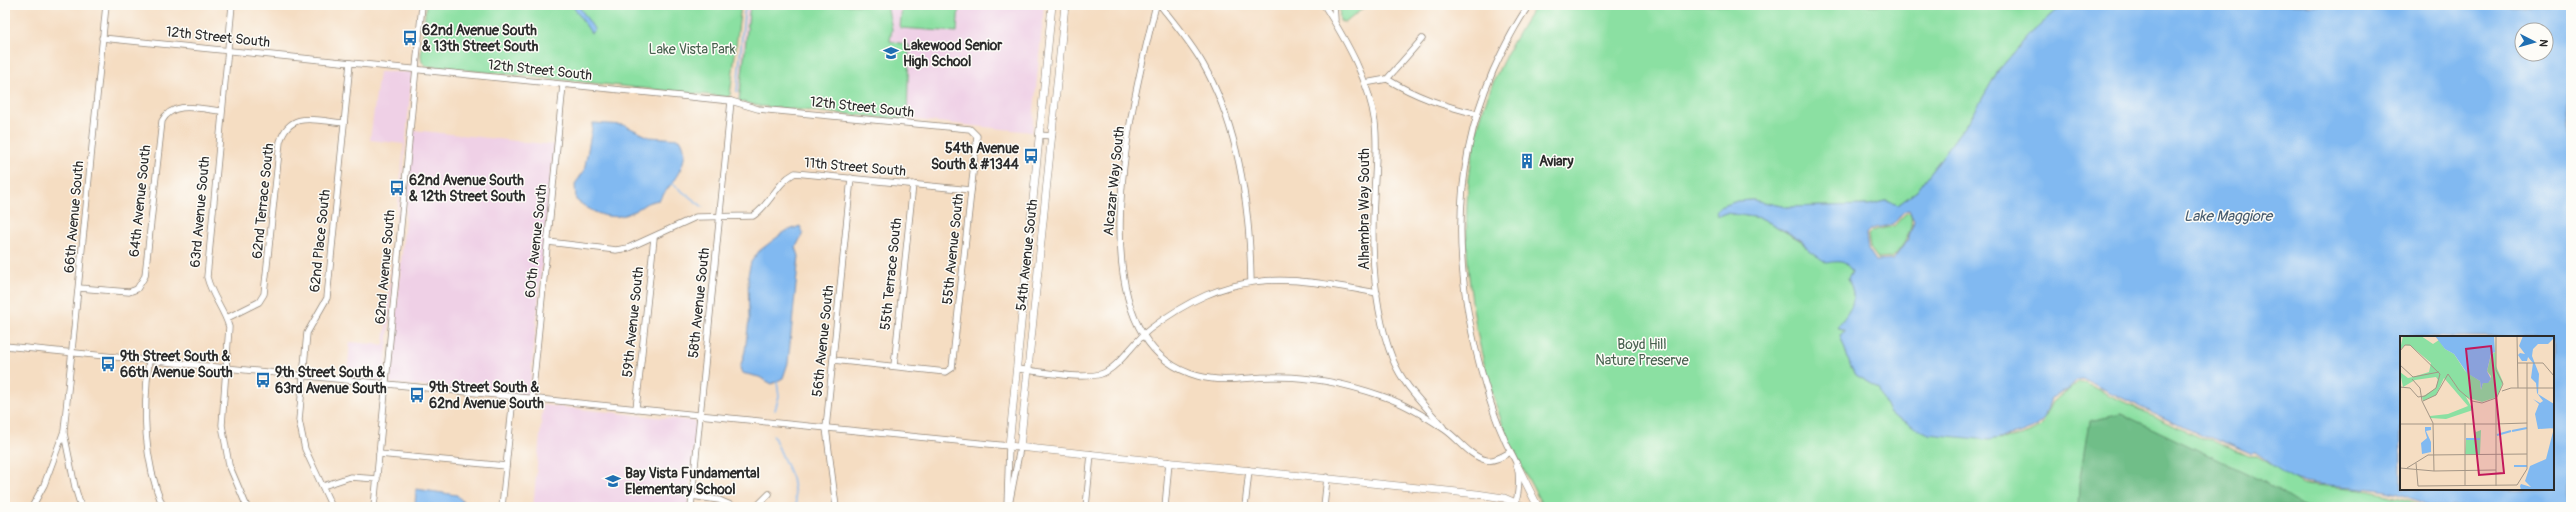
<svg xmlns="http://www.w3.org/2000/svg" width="2576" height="512" viewBox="0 0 2576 512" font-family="Pangolin,sans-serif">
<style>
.built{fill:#efd0e6}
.green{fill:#8be0a2;stroke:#5b8666}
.forest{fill:#70be88;stroke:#4e745a}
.water{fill:#81b9f1;stroke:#56728e;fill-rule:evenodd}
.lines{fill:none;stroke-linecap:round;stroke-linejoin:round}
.stream{stroke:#81b9f1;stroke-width:1.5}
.minor-casing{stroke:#908476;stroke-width:7}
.major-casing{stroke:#908476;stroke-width:8}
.minor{stroke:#fff;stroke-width:5.5}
.major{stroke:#fff;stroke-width:7}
.labels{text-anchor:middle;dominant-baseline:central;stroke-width:3;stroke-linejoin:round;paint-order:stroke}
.poi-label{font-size:14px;font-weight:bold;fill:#2b2b2b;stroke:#fdfcf7;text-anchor:start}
.street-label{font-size:14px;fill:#2b2b2b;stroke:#fdfcf7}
.park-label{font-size:14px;fill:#48614f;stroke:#fdfcf7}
.water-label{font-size:15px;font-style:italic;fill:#495d70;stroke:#fdfcf7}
.inset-river{fill:none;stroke:#81b9f1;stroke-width:2}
.inset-road{fill:none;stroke:#a49686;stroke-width:1}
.view{fill:#c2185b;fill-opacity:0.15;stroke:#c2185b;stroke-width:2}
.inset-edge{fill:none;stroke:#2b2b2b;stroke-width:2}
</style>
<rect width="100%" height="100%" fill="#fdfcf7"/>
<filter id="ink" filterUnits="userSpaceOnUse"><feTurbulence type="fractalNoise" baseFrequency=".025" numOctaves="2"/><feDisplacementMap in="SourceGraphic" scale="8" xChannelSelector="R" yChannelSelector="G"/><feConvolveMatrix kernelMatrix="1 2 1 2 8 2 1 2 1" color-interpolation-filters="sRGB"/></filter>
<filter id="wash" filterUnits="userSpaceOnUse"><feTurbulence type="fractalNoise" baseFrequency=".012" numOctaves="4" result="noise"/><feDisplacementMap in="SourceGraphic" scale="16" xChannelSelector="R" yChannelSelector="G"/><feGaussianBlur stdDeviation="0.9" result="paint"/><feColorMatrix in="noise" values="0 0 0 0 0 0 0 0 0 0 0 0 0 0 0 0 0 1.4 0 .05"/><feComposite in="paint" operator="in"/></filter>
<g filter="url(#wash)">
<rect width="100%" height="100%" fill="#f5ddc2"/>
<g class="built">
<polygon points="747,5 1044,5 1032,132 738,101"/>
<polygon points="379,72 412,72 384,382 347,378 350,342 384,345 404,144 370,140"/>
<polygon points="413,130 554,145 529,396 390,383"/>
<polygon points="543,405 694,421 696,427 688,507 533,507"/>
</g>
<g class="green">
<polygon points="426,5 741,5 730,95 728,97 426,66 422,62 421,55"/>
<polygon points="750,5 887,5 892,29 890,41 909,45 907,120 759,106 739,101"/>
<polygon points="902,5 959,5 957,32 900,28"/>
<polygon points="1339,5 1367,5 1345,23 1340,21"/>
<path d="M1536,5H2063L2028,36L1998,71L1974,113L1917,191L1898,205L1886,201L1869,205L1786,207L1753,200L1737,201L1718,208V216L1726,213L1761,218L1801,241L1808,250L1848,264L1852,272L1848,279C1859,300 1851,310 1837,327L1846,332L1840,335L1851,367L1855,375L1878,388L1890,414C1931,425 1995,453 2035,430C2047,423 2046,412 2052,402C2056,398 2071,390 2078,382H2082L2202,439L2214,440L2249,456H2257L2303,484L2362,489L2412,501L2424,507H1543C1530,481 1514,455 1504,428C1472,341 1456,237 1474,145C1483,96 1508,46 1536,5Z"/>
<path d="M1906,213H1910C1916,228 1902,248 1892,258L1878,259L1870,248L1868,235L1872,231L1894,226Z"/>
</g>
<polygon class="forest" points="2122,414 2261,480 2304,507 2078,507 2079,484 2089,421"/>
<g class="water">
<polygon points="572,5 578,5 595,30 591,33"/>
<path d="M2063,5H2571V507H2428C2396,484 2342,489 2305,482C2287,479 2270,462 2255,452L2250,453L2215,438L2204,437L2082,379L2077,380L2069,389L2051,398L2044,419L2034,428L2019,434L1989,440L1928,434L1890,414L1878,388L1855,375L1851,367L1840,335L1845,331L1837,327C1851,310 1859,300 1848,279L1852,272C1846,260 1839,261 1827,263L1808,250L1801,240L1761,218L1726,213L1718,216L1716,212L1718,208L1737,201L1753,200L1786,207L1869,205L1886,201L1898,205L1917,191L1974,113L1998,71L2028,36ZM2522,30H2546V54H2522ZM1909,210L1914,221L1908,239L1893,260L1876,261L1868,249L1866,234C1872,225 1883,229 1892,224C1900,220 1900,211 1909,210ZM2401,337H2553V489H2401Z"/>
<path d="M593,123L624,125L649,137L680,139C694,160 671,184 659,200C644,203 648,203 636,210C613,223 596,215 576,200L575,184L584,171Z"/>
<polygon points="800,226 803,233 796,247 799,256 788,363 783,378 772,384 759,377 742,373 740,368 745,351 749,320 748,275 751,262 759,251 784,232"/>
<polygon points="416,489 457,495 463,502 463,507 415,507"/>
</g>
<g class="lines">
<g class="stream">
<polyline points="737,92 744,13 747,5"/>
<polyline points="671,183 703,207"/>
<polyline points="775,410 779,396 777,382"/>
<polyline points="773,435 792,478 797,507"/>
</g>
</g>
</g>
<g filter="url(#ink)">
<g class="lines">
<g class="minor-casing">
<g id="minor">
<path d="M232,5L207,277C212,297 224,309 229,327L222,425L229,465L247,507"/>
<path d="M1156,5C1134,95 1069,341 1198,376C1223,383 1247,377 1272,377C1311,376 1345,383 1382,396C1403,403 1425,416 1444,429C1458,438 1469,456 1486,460C1494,462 1503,456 1510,452"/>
<path d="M1160,5C1175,24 1191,43 1203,64C1240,129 1250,208 1251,282"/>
<path d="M1324,5C1347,42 1369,80 1375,123C1378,148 1375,172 1374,196C1371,249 1373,310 1393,360C1404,387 1425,405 1443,427"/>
<polyline points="1334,5 1335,20"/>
<polyline points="102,38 731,101 758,109 970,129 977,136 952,368 946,372 833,360"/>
<polyline points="1387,79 1422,39"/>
<path d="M1365,83L1387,79C1416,97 1444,106 1477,114"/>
<polyline points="1039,135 1052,136"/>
<path d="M548,242L616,250L628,248L696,217L753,216C771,204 776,183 795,173L971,190"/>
<path d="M79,288L129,292L137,289L145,276L162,121C173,100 200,109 221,111"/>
<path d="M227,318L259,302L264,294L280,142C290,109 317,121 344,123"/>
<polyline points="5,346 1009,446 1007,507"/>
<path d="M149,360C143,411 143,459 163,507"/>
<polyline points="894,366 913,184"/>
<path d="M1017,369C1040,371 1080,380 1101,374C1118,369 1135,340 1150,329C1230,268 1284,275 1377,293"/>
<polyline points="532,399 563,85"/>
<polyline points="636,409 654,238"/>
<polyline points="64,433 75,487 81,507"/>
<polyline points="379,454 506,466"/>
<polyline points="323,486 350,477 377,479"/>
<polyline points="692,496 719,500 735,507"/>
<polyline points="1009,505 1020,448"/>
<polyline points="32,507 44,485 64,431 106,5"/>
<polyline points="332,507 305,449 299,420 307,333 327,298 350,63"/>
<polyline points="374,507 422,5"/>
<polyline points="502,507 513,397"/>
<polyline points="691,507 731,101"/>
<polyline points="756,507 769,494"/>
<polyline points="836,507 826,428 851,178"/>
<polyline points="1086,507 1091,454"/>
<polyline points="1165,507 1169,462"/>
<polyline points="1245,507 1249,470"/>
<polyline points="1324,507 1327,477"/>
<path d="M1514,507C1519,496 1520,477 1517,465C1514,456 1507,447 1504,438C1496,421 1490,402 1485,384C1454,280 1449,172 1493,71C1503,49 1515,25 1529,5"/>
</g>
</g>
<g class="major-casing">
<g id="major">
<polyline points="1052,5 1009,446 1477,494 1504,498 1525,507"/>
<polyline points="1020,448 1065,5"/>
<polyline points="1517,465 1538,507"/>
</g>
</g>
<use href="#minor" class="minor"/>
<use href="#major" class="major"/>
</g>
</g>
<defs>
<g id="bus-bare" transform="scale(1.2)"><path d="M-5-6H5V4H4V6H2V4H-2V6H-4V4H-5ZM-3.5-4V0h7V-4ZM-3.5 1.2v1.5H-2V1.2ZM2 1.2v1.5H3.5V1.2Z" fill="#1f6fb2" stroke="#fdfcf7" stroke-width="2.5" paint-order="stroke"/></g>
<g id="school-bare" transform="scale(1.2)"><path d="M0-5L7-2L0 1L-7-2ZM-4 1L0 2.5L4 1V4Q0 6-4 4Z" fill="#1f6fb2" stroke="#fdfcf7" stroke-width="2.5" paint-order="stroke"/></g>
<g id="building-bare" transform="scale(1.2)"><path d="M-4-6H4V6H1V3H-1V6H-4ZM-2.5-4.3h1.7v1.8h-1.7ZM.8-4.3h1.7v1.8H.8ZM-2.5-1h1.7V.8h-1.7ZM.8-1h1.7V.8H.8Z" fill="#1f6fb2" stroke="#fdfcf7" stroke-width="2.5" paint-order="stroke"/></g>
</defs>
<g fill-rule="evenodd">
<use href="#bus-bare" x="410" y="38"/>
<use href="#school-bare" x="891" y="53"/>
<use href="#bus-bare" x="1031" y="156"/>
<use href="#building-bare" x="1527" y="161"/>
<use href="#bus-bare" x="397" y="188"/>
<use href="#bus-bare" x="108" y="364"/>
<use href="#bus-bare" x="263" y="380"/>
<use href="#bus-bare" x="417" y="395"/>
<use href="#school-bare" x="613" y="481"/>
</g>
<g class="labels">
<g class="poi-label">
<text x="422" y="30">62nd Avenue South<tspan x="422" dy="16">&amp; 13th Street South</tspan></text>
<text x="903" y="45">Lakewood Senior<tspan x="903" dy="16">High School</tspan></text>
<text x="1019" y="148" text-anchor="end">54th Avenue<tspan x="1019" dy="16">South &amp; #1344</tspan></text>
<text x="1539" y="161">Aviary</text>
<text x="409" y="180">62nd Avenue South<tspan x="409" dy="16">&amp; 12th Street South</tspan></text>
<text x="120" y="356">9th Street South &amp;<tspan x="120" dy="16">66th Avenue South</tspan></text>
<text x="275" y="372">9th Street South &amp;<tspan x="275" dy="16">63rd Avenue South</tspan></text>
<text x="429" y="387">9th Street South &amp;<tspan x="429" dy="16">62nd Avenue South</tspan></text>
<text x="625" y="473">Bay Vista Fundamental<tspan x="625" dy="16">Elementary School</tspan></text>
</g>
<g class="street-label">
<text transform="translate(218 37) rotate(6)">12th Street South</text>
<text transform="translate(540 70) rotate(6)">12th Street South</text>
<text transform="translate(862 107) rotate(6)">12th Street South</text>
<text transform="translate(855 167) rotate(5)">11th Street South</text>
<text transform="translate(1114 181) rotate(-84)">Alcazar Way South</text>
<text transform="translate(140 201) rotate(-84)">64th Avenue South</text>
<text transform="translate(263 201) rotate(-84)">62nd Terrace South</text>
<text transform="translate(1364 209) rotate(-90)">Alhambra Way South</text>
<text transform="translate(200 212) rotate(-85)">63rd Avenue South</text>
<text transform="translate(74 217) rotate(-85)">66th Avenue South</text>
<text transform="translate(320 241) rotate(-84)">62nd Place South</text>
<text transform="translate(536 241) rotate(-84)">60th Avenue South</text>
<text transform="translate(953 249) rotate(-84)">55th Avenue South</text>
<text transform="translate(1027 255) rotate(-84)">54th Avenue South</text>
<text transform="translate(385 267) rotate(-85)">62nd Avenue South</text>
<text transform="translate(891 274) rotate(-84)">55th Terrace South</text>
<text transform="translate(699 303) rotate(-84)">58th Avenue South</text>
<text transform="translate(633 322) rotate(-84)">59th Avenue South</text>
<text transform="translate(823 341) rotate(-84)">56th Avenue South</text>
</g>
<g class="park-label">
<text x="692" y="49">Lake Vista Park</text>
<text x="1642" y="344">Boyd Hill<tspan x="1642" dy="16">Nature Preserve</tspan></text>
</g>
<g class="water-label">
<text x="2228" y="216">Lake Maggiore</text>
</g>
</g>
<g transform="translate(2400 336)">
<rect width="154" height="154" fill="#f5ddc2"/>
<path d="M3,0H21L33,8L39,4L45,13L54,18L65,35L80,45L81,54L83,47L90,45L91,40L87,35L91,19L95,16V0L96,30L103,46L97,61L82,66L66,61L73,74L46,83L30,82V80L48,78L68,70L44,42L36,59L23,65L22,61L36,52L38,44L36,41L15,44L3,51L0,36L8,42L13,41L29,36L31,27L11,10L5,9L0,14ZM74,92L76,96L81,94L80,118L65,119L66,104L74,103Z" fill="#8be0a2"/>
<path d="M35,0H94L95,16L91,18L87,35L91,43L88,47H83L81,54L80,45L67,37L54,18L45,13ZM123,0H154V10L153,3L148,8H138L133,13L132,20L139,38L138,58L154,68V154H121L120,150L121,148L131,151L125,145L130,130L146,123L154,92L138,93L135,78L139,68L133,63L140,67L143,65L137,57L136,47L131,42L133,27L128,21L127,25H122L118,19L120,17L125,18L119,10ZM25,91H31V94L26,95L31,106V116L22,118L21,107L27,102L25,95Z" fill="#81b9f1"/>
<path class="inset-river" d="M112,95L127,92M97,99L111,95M66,103H80M114,130H127"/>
<path class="inset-road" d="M117,0L118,52M0,15L5,9H10L40,38L36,52L25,60L18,61L10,52L0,51M117,27H143L154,40M0,29L13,41M13,41L39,36M12,43L20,52L22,65L33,87L34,135M102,55L111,52H154M23,65L36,59L48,38L59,54L72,65L82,67L96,62M65,87V150M0,88H96V63L103,48L96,34V0M16,127L18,150L117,149L127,133V27M0,132L34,135L96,134M7,132L28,119L127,118M96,150V88L127,87"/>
<path class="view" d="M91,10L104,137L79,139L66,13Z"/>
<rect width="154" height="154" class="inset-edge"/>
</g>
<rect width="2576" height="512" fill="none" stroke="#fdfcf7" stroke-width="20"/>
<g transform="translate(2534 42) rotate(96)"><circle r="19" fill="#fdfcf7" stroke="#a9a8a5"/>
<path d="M0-3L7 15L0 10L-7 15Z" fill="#1f6fb2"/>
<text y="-6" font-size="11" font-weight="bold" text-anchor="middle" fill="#2b2b2b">N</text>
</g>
</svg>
